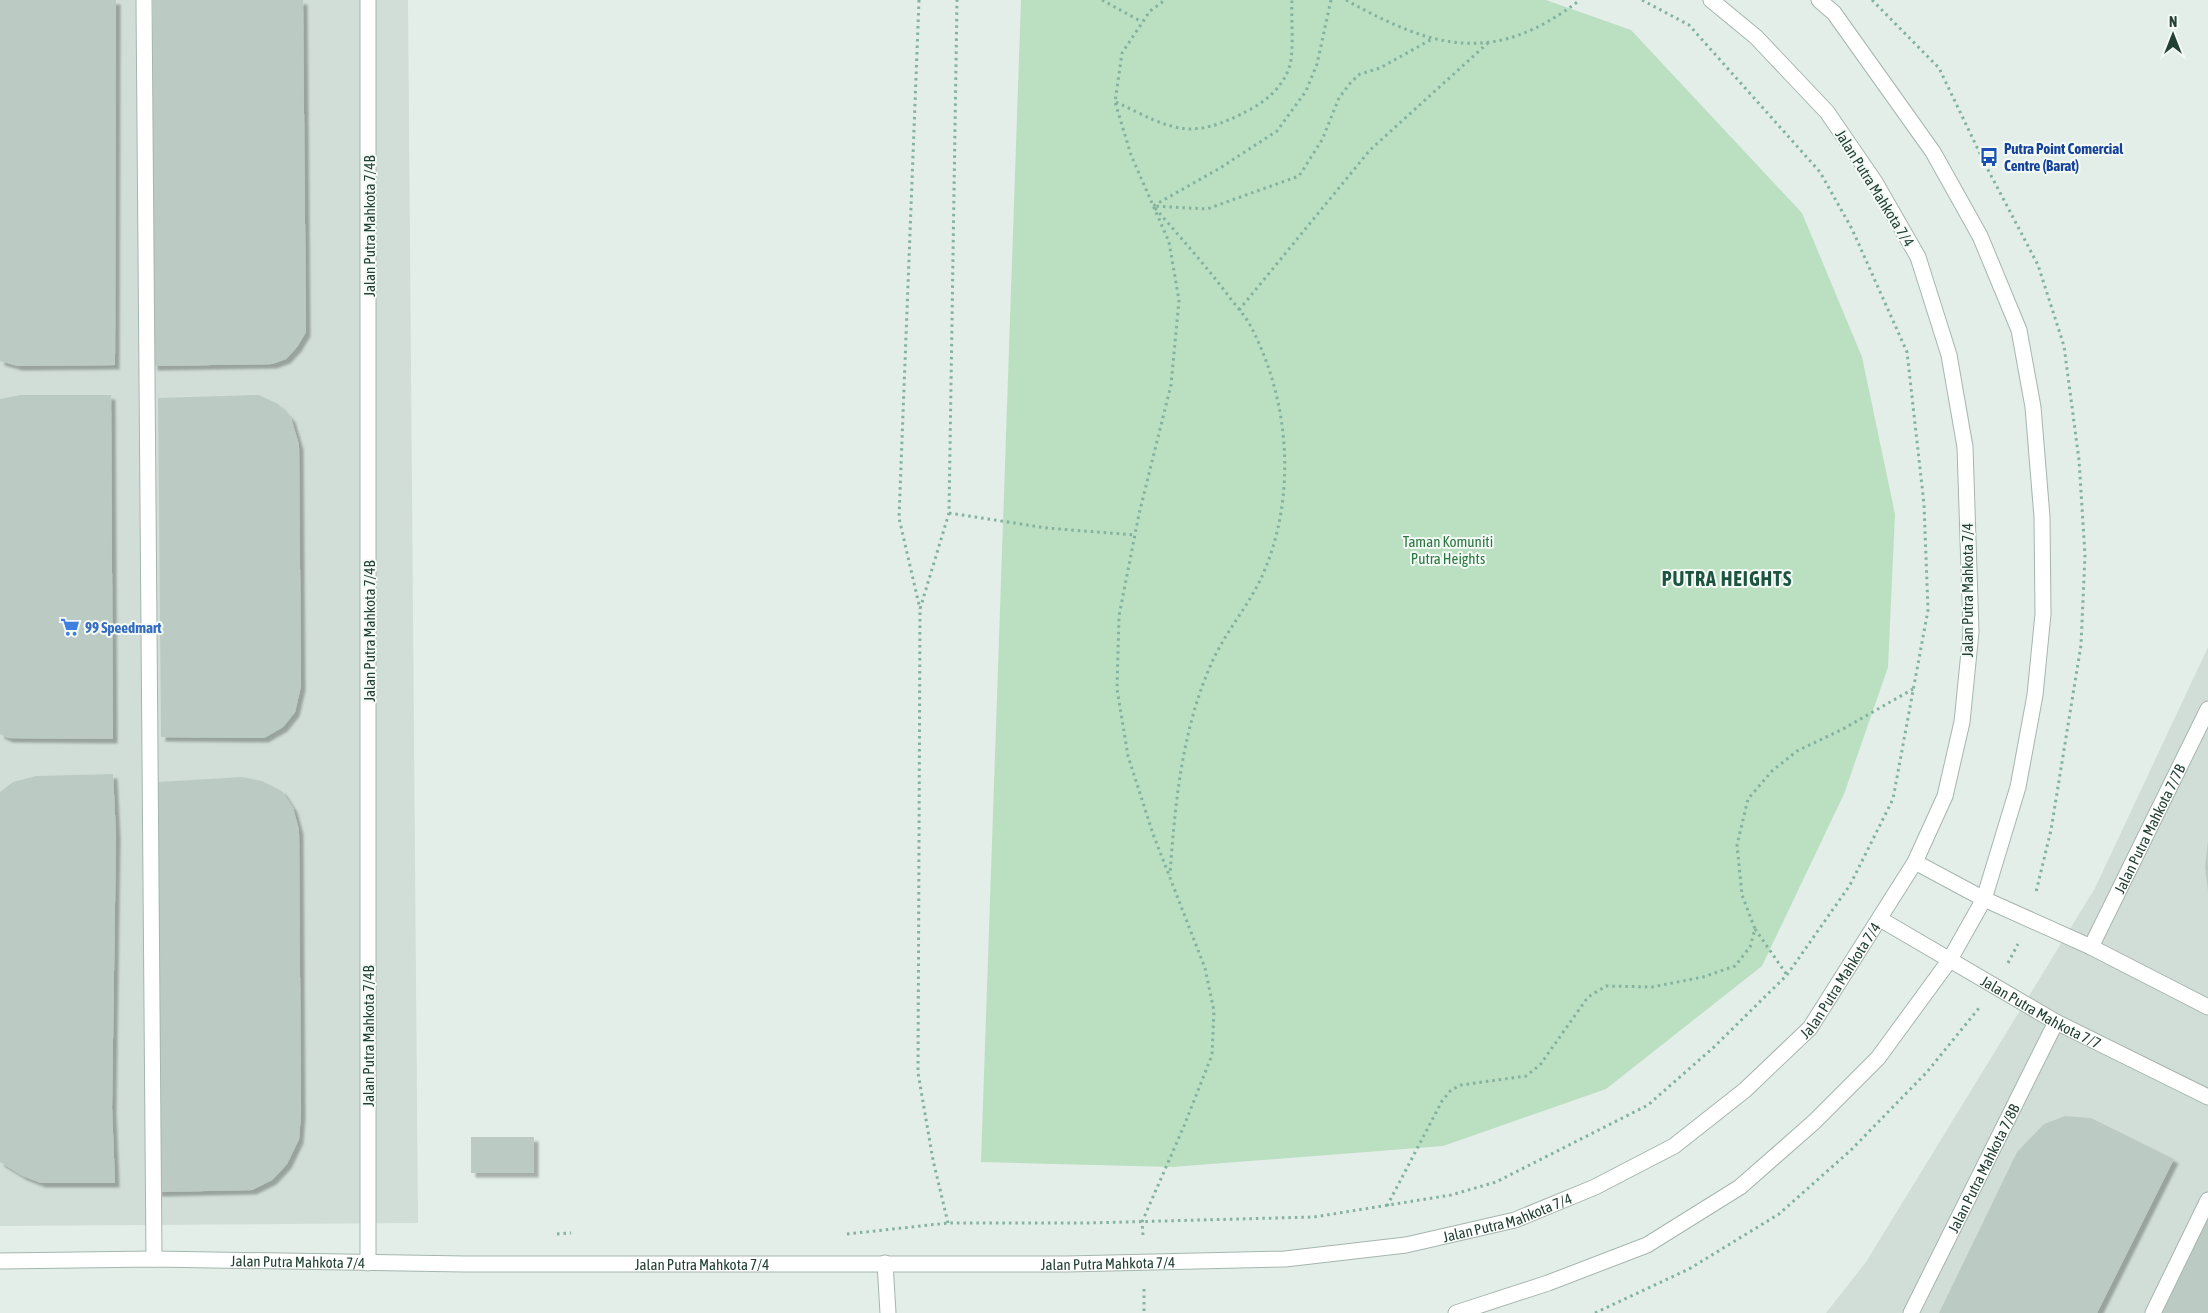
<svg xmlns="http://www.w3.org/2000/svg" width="2208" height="1313" viewBox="0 0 2208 1313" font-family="'Asap Condensed',sans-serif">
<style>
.built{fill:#d1ded7}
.green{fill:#bbdfc1}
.building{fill:#bbcbc3;filter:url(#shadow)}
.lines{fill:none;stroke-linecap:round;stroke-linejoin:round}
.service-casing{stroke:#a5b6ae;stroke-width:17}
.minor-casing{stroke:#a5b6ae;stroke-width:17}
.path{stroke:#83b29e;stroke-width:3;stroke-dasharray:2.5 4;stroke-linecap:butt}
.service{stroke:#fff;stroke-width:15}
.minor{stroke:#fff;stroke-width:15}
.labels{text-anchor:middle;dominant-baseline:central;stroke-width:4;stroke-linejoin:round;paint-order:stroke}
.transit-label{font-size:15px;font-weight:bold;fill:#164399;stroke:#f4faf6;text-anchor:start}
.street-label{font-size:15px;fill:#224034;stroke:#f4faf6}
.park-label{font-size:15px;fill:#2a7840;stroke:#f4faf6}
.shop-label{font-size:15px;font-weight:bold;fill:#366cbe;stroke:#f4faf6;text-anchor:start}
.district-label{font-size:20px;font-weight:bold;letter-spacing:1px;fill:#1d5340;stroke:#f4faf6}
</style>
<defs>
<filter id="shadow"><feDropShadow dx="4.5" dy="4.5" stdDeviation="1" flood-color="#0004"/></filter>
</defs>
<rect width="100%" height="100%" fill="#e3eee8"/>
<g class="built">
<polygon points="0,0 408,0 418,1223 0,1226"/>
<polygon points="2208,647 2208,1313 1826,1313 1866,1262 2095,888"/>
</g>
<polygon class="green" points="1021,0 1546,0 1631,30 1802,213 1862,357 1895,514 1888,667 1844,794 1762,966 1606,1089 1443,1146 1172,1167 981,1162"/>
<g class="building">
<polygon points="0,0 116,0 115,365 18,366 0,361"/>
<polygon points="153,0 303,0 306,332 297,347 286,359 272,364 153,366"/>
<polygon points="20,395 111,395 113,739 8,738 0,734 0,399"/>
<polygon points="259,395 278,404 291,418 299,445 301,686 295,712 283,727 264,738 161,737 158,398"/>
<polygon points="113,774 116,835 112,1108 115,1183 41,1183 23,1176 0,1162 0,792 13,782 36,776"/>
<polygon points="242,777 262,781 282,791 293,808 299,830 301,1114 299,1139 287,1164 272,1180 252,1190 157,1192 154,832 158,782"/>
<polygon points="2208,840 2208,891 2205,867"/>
<polygon points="2065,1116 2091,1118 2174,1159 2097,1313 1939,1313 2017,1152 2044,1124"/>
<rect x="471" y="1137" width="63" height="36"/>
<polygon points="2208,1197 2208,1313 2153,1313"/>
</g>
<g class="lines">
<g class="service-casing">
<g id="service">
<polyline points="144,0 154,1259"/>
<polyline points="2153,1313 2208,1200"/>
</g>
</g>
<g class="minor-casing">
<g id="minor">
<polyline points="368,0 368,1263"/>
<polyline points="1915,862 1984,899 2091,947 2208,1007"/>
<path id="s1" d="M1880,919L2056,1022L2208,1097"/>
<path id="s2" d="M2091,947L2208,709"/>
<path id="s3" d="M0,1261L154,1259L465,1264H1067L1285,1259L1406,1245L1515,1220L1595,1187L1674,1146L1745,1090L1810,1028L1915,862L1945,796L1962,722L1971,632L1965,447L1949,355L1918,257L1875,182L1827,112L1756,37L1711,0"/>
<polyline points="885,1263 888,1313"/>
<polyline points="1456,1313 1548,1283 1647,1245 1740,1187 1814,1122 1878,1058 1949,961 1984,899 2018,787 2035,695 2043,614 2042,517 2033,407 2019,330 1980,236 1933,152 1834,13 1819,0"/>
<path id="s4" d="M1911,1313L2056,1022"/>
</g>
</g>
<g class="path">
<polyline points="919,0 899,518 920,609"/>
<polyline points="1102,0 1142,22"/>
<polyline points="1331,0 1317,64 1306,91 1277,131 1220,168 1153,206 1207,209 1299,176 1322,140 1339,98 1351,82 1360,74 1380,68 1432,39"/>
<path d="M1346,0C1434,49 1494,66 1580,0"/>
<polyline points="1872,0 1939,68 1985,164 2038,265 2064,346 2079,460 2085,555 2081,645 2051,830 2036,892"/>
<path d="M1116,102C1174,130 1190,142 1251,109C1269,99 1284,85 1290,65C1294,50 1291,17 1292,0"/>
<path d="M1155,208C1181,238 1207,267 1230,298C1237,307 1245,316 1250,325C1290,400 1297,496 1263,574C1250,604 1226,631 1212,662C1182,729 1175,803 1170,875"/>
<polyline points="1239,310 1370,150 1489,42"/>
<polyline points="949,513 1047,528 1135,535"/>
<polyline points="1755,929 1787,975"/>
<polyline points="2008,963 2018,944"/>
<polyline points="1387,1206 1442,1101 1451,1090 1461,1085 1526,1076 1540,1065 1588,997 1606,986 1652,987 1703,977 1735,966 1750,947 1755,929 1742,895 1737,845 1748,799 1772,771 1797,751 1843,729 1913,689"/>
<polyline points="948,1223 933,1160 918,1073 920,609 949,513 957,0"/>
<polyline points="557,1234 571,1233"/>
<polyline points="847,1234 948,1223 1087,1223 1314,1217 1451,1195 1496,1182 1648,1105 1714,1047 1787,975 1850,885 1893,799 1928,610 1924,504 1907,352 1852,229 1820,172 1689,25 1642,0"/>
<polyline points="1143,1235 1142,1222 1184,1126 1212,1055 1214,1011 1205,968 1153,834 1128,756 1117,689 1119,616 1139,514 1171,385 1179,300 1169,242 1131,155 1115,102 1122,53 1150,11 1165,0"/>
<polyline points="1144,1289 1144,1313"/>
<polyline points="1595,1313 1689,1269 1779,1214 1851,1150 1927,1072 1979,1008"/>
</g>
<use href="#service" class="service"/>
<use href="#minor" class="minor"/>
</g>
<defs>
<g id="bus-bare" transform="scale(1.5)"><path d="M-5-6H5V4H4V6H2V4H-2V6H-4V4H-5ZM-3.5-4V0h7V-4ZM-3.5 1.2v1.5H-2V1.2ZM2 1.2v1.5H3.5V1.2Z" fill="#1a4fb4" stroke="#f4faf6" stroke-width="2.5" paint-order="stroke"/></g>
<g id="supermarket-bare" transform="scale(1.5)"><path d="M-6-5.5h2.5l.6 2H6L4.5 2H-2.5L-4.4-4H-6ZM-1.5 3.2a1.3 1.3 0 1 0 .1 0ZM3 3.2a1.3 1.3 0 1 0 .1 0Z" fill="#3f7fe0" stroke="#f4faf6" stroke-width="2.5" paint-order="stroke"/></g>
</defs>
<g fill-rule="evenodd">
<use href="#bus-bare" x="1989" y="157"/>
<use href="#supermarket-bare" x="70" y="627"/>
</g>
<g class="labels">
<g class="transit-label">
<text x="2004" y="148">Putra Point Comercial<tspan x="2004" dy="17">Centre (Barat)</tspan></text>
</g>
<g class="street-label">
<text transform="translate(1875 188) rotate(58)">Jalan Putra Mahkota 7/4</text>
<text transform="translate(369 226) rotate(-90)">Jalan Putra Mahkota 7/4B</text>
<text transform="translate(1967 590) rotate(-90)">Jalan Putra Mahkota 7/4</text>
<text transform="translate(369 631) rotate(-90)">Jalan Putra Mahkota 7/4B</text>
<text stroke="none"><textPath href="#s2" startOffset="132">Jalan Putra Mahkota 7/7B</textPath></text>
<text stroke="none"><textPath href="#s3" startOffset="1931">Jalan Putra Mahkota 7/4</textPath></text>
<text stroke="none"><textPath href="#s1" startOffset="186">Jalan Putra Mahkota 7/7</textPath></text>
<text transform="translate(368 1036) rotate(-90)">Jalan Putra Mahkota 7/4B</text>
<text stroke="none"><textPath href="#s4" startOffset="162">Jalan Putra Mahkota 7/8B</textPath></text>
<text stroke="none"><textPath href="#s3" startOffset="1512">Jalan Putra Mahkota 7/4</textPath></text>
<text stroke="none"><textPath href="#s3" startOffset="298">Jalan Putra Mahkota 7/4</textPath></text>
<text stroke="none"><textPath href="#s3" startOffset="1108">Jalan Putra Mahkota 7/4</textPath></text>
<text stroke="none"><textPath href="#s3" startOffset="702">Jalan Putra Mahkota 7/4</textPath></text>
</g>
<g class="park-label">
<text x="1448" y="541">Taman Komuniti<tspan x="1448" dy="17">Putra Heights</tspan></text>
</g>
<g class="shop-label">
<text x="85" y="627">99 Speedmart</text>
</g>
<g class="district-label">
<text x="1727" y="578">PUTRA HEIGHTS</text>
</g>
</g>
<g transform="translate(2173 35)" stroke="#f4faf6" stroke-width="4" paint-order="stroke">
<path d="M0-4L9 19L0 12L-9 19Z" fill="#224034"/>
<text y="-8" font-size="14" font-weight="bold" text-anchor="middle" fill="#224034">N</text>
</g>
</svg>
